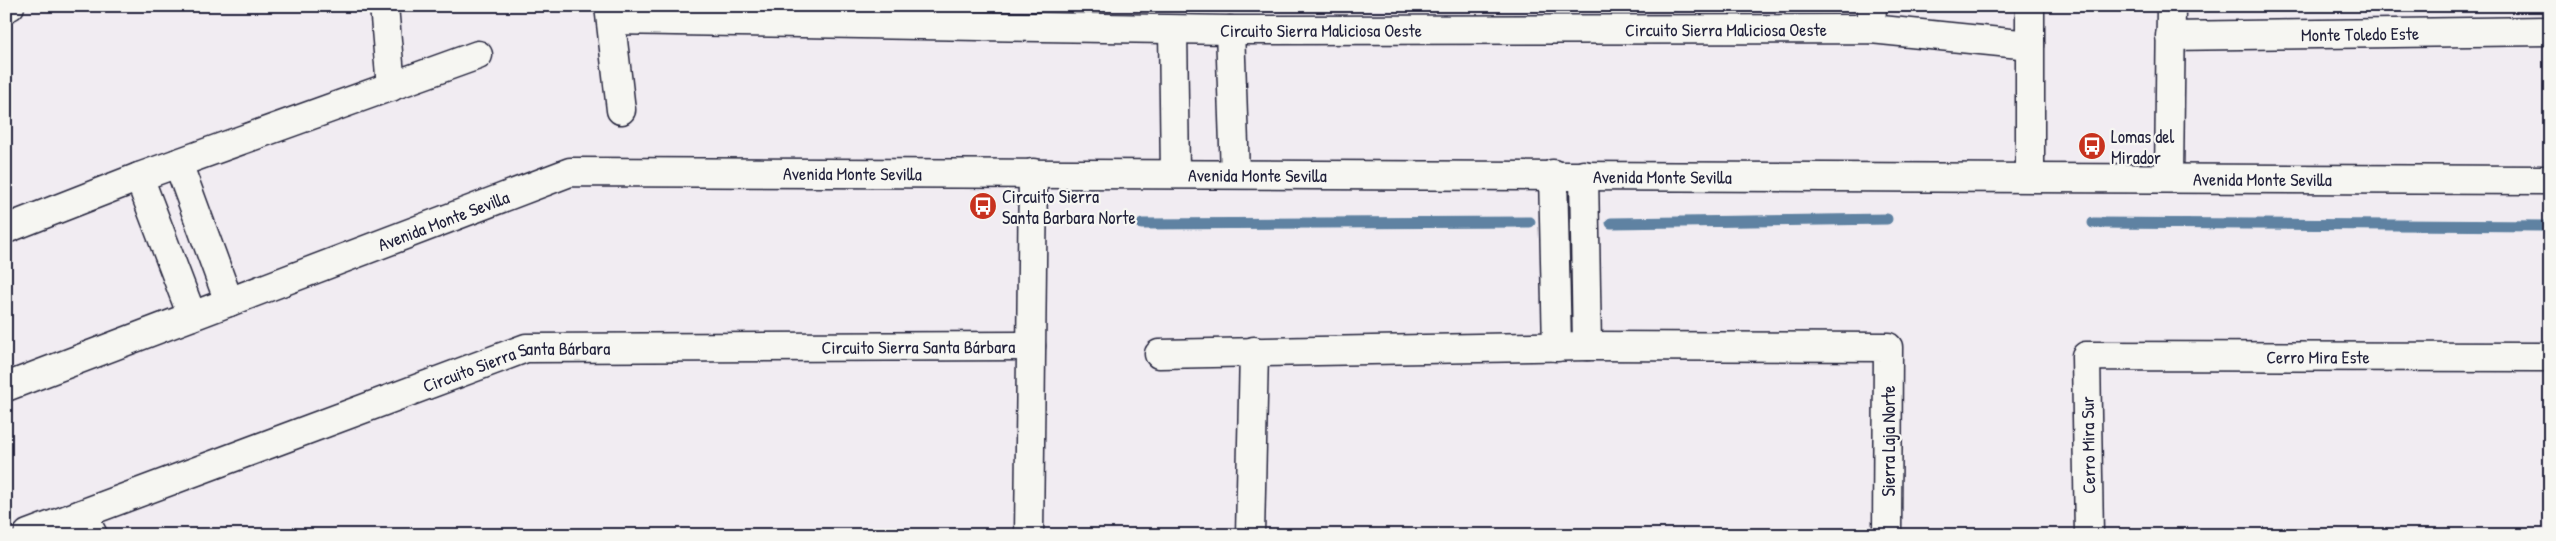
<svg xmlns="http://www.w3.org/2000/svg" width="2556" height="541" viewBox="0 0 2556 541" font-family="'Patrick Hand',sans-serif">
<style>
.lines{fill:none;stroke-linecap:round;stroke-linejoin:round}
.stream{stroke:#5f82a2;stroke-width:11}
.minor-casing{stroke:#22223b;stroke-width:31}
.tertiary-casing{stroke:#22223b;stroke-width:31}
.minor{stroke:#f6f6f2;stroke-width:28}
.tertiary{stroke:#f6f6f2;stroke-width:28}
.labels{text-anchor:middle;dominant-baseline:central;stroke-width:4.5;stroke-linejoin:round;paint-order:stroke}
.street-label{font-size:18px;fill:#22223b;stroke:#f6f6f2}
.poi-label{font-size:18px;fill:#22223b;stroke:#f6f6f2;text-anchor:start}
</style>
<rect width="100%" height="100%" fill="#f1ecf2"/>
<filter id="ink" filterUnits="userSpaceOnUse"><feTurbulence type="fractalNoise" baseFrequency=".02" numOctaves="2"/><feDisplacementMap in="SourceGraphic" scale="10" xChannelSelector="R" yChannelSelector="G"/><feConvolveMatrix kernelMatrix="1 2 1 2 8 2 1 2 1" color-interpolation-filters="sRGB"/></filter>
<g filter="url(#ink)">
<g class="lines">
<g class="stream">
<polyline points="1611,223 1887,219"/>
<polyline points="2093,223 2550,226"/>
<polyline points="1142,224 1530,222"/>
</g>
<g class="minor-casing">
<g id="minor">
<polyline points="384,6 391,87"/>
<polyline points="609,6 621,110"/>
<polyline points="6,8 10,6"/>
<path id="s1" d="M611,20L1230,30L1871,29L2030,45"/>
<polyline points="1871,29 1872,6"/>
<polyline points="1173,30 1175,173"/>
<polyline points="1230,30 1235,174"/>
<path id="s2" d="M2170,36L2550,31"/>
<polyline points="178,163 229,302"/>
<polyline points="1553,174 1557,347"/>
<polyline points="1584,175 1587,346"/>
<polyline points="139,177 192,316"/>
<polyline points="2030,177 2030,6"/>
<polyline points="2169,178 2171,6"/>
<polyline points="6,229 139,177 478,55"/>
<polyline points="1159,354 1587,346 1888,347 1887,535"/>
<polyline points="82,514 93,535"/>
<path id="s3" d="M28,534L526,348L1031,346"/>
<polyline points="1029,535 1033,173"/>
<polyline points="1250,535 1254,351"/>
<path id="s4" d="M2089,535L2086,356L2550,357"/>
</g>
</g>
<g class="tertiary-casing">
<g id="tertiary">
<path id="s5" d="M6,387L570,172L2550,180"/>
</g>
</g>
<use href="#minor" class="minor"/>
<use href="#tertiary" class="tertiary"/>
</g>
</g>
<defs>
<g id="bus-disc" transform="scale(1.4375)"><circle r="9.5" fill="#c8321e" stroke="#f6f6f2"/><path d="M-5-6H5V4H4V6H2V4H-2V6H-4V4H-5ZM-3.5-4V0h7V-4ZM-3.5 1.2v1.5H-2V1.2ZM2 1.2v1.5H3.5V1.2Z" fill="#fff"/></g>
</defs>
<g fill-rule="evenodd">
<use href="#bus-disc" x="2092" y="146"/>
<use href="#bus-disc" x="983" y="206"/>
</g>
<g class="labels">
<g class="street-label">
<text stroke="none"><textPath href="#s1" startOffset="710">Circuito Sierra Maliciosa Oeste</textPath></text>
<text stroke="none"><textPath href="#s1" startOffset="1115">Circuito Sierra Maliciosa Oeste</textPath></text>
<text stroke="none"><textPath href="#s2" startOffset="190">Monte Toledo Este</textPath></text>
<text stroke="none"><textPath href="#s5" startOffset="886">Avenida Monte Sevilla</textPath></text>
<text stroke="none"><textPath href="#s5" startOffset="1291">Avenida Monte Sevilla</textPath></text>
<text stroke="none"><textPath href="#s5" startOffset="1696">Avenida Monte Sevilla</textPath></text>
<text stroke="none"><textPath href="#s5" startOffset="2296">Avenida Monte Sevilla</textPath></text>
<text stroke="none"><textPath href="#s5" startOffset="468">Avenida Monte Sevilla</textPath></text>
<text stroke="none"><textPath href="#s3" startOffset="924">Circuito Sierra Santa Bárbara</textPath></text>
<text stroke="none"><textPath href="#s4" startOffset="411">Cerro Mira Este</textPath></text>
<text stroke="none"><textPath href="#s3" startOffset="519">Circuito Sierra Santa Bárbara</textPath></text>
<text transform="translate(1888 441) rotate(-90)">Sierra Laja Norte</text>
<text transform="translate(2088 445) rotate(-91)">Cerro Mira Sur</text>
</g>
<g class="poi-label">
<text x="2111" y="136">Lomas del<tspan x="2111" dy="21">Mirador</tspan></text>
<text x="1002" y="196">Circuito Sierra<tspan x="1002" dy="21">Santa Barbara Norte</tspan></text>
</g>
</g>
<rect width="2556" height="541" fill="none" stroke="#f6f6f2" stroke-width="25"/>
<rect x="12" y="12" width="2531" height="516" fill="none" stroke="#22223b" stroke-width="2" filter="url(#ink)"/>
</svg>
